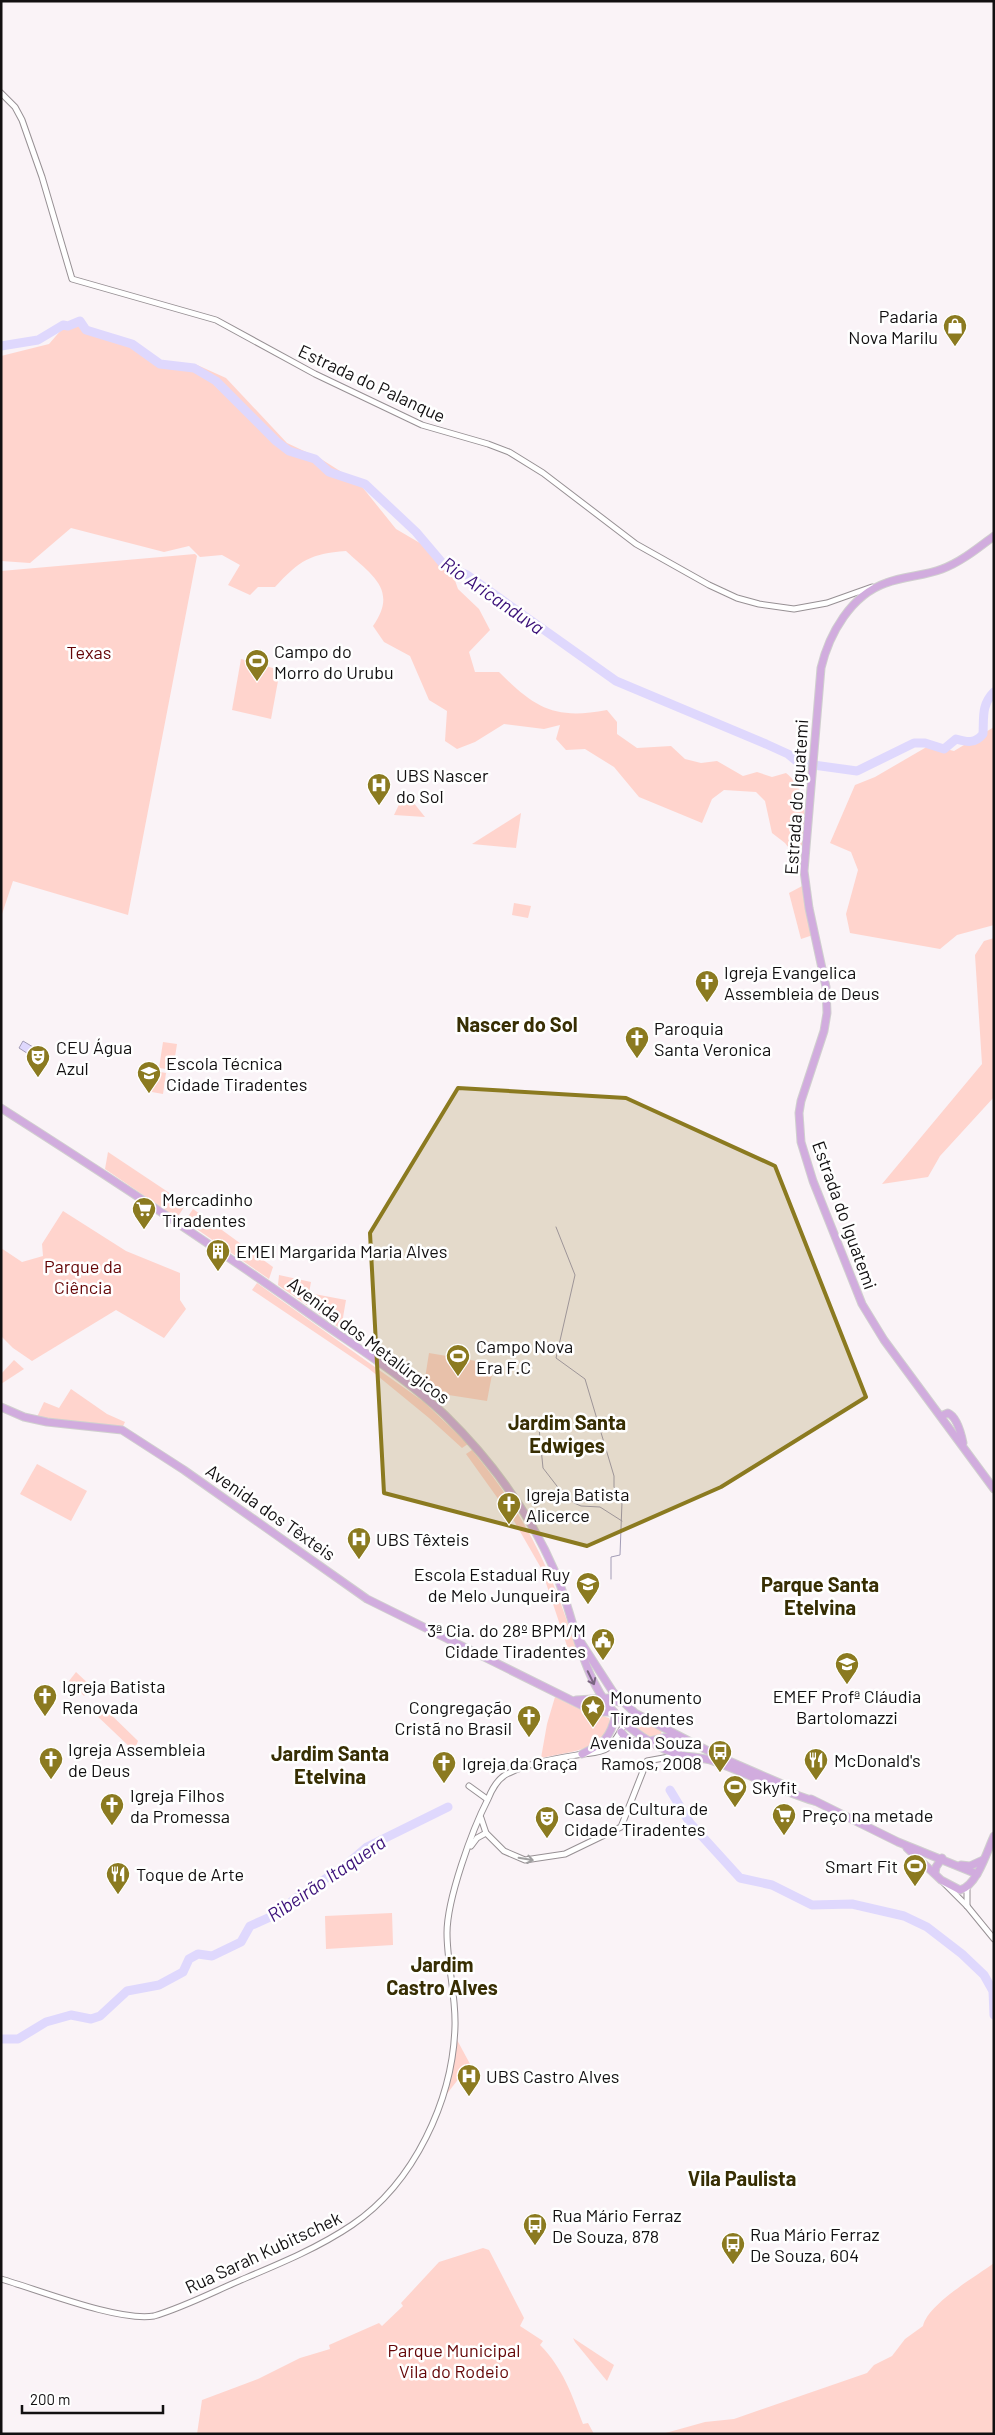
<svg xmlns="http://www.w3.org/2000/svg" width="995" height="2435" viewBox="0 0 995 2435" font-family="Barlow,sans-serif">
<style>
.green{fill:#ffd4cd}
.water{fill:#dfd8fd;stroke:#a29cb6}
.lines{fill:none;stroke-linecap:round;stroke-linejoin:round}
.stream{stroke:#a29cb6;stroke-width:1}
.river{stroke:#dfd8fd;stroke-width:9}
.minor-casing{stroke:#979094;stroke-width:7}
.major-casing{stroke:#d0cfcf;stroke-width:9}
.minor{stroke:#fff;stroke-width:5}
.major{stroke:#d1acde;stroke-width:7}
.oneway{stroke:#7b6682}
.oneway2{stroke:#a09fa0}
.marked{fill:#8b7a20;fill-opacity:0.2;stroke:#8b7a20;stroke-width:4;stroke-linejoin:round}
.labels{text-anchor:middle;dominant-baseline:central;stroke-width:5;stroke-linejoin:round;paint-order:stroke}
.poi-label{font-size:18px;fill:#121011;stroke:#fff;text-anchor:start}
.street-label{font-size:18px;fill:#121011;stroke:#fff}
.park-label{font-size:18px;fill:#640506;stroke:#fff}
.water-label{font-size:19px;font-style:italic;fill:#3b1179;stroke:#fff}
.quarter-label{font-size:20px;font-weight:bold;fill:#372e03;stroke:#fff}
</style>
<rect width="100%" height="100%" fill="#faf3f7"/>
<g class="green">
<path d="M80,321L106,337L127,339L166,364H195L226,378L287,443L321,459L359,483L396,529L425,546L451,569L458,589L479,609L490,630L469,652L475,672H499C535,708 554,720 607,710L617,722V734L637,748L671,746L685,759L701,763L717,761L743,776L757,772L772,777L786,773C809,791 805,819 803,846L794,855L785,843L772,833L765,801L756,792L724,790L712,799L702,823L639,797L614,767L585,749L566,750L556,739L560,725L544,729L504,724L475,742L457,749L445,741L447,711L429,700L410,656L384,642L373,626C398,590 373,576 346,551C310,554 300,560 275,587H258L250,595L228,585L240,565L222,555L200,557L189,546L164,552L71,528L30,563L1,561V356L49,344L68,322Z"/>
<polygon points="195,554 197,556 128,915 13,881 1,917 1,571"/>
<polygon points="241,659 280,670 271,719 232,710"/>
<polygon points="994,727 994,925 957,935 940,949 850,933 846,914 858,870 851,852 830,843 855,785 875,777 930,745 954,751"/>
<polygon points="405,792 425,817 394,815"/>
<polygon points="521,813 516,848 472,844"/>
<polygon points="804,885 813,935 801,939 789,893"/>
<polygon points="514,903 531,906 528,918 512,915"/>
<polygon points="994,938 994,1097 940,1156 928,1177 882,1184 982,1064 975,955 984,941"/>
<polygon points="163,1042 177,1044 173,1070 159,1068"/>
<polygon points="155,1071 166,1073 163,1094 152,1092"/>
<polygon points="108,1152 186,1204 177,1218 105,1169"/>
<polygon points="193,1209 273,1267 269,1279 185,1221"/>
<polygon points="63,1211 126,1251 180,1273 180,1300 186,1309 164,1338 116,1310 32,1361 13,1348 1,1336 1,1248 22,1262 43,1256 42,1244"/>
<polygon points="279,1275 311,1282 309,1293 346,1300 341,1329 278,1285"/>
<polygon points="257,1283 424,1402 468,1444 462,1448 429,1418 368,1368 252,1290"/>
<polygon points="429,1353 494,1364 487,1401 423,1391"/>
<polygon points="14,1360 24,1369 1,1384 1,1374"/>
<polygon points="71,1389 107,1414 125,1422 122,1428 37,1417 44,1402 59,1408"/>
<path d="M472,1450C525,1514 553,1572 577,1652L570,1655L541,1568L514,1521L466,1454Z"/>
<polygon points="37,1464 87,1491 71,1521 20,1494"/>
<polygon points="76,1672 92,1687 84,1696 69,1681"/>
<path d="M555,1697L580,1709L609,1718L611,1724C599,1752 567,1752 541,1758L547,1724Z"/>
<polygon points="101,1705 138,1741 134,1751 92,1711"/>
<polygon points="645,1720 662,1728 661,1735 649,1737 629,1722"/>
<polygon points="392,1913 393,1945 326,1949 325,1916"/>
<polygon points="456,2038 470,2064 446,2095"/>
<path d="M483,2248L489,2250L524,2318L520,2326L543,2341L540,2345C563,2368 572,2395 583,2424L588,2423L594,2434H197L202,2400L258,2379L300,2358L330,2349L329,2345L379,2323L382,2326L403,2306L401,2303L439,2262Z"/>
<path d="M994,2263V2434H662L705,2422L734,2419L867,2373L874,2365L892,2356L905,2339L923,2326C928,2304 975,2277 994,2263Z"/>
<polygon points="573,2338 614,2365 607,2381 575,2342"/>
</g>
<polygon class="water" points="23,1041 38,1050 33,1057 19,1048"/>
<g class="lines">
<g class="stream">
<polyline points="556,1227 575,1275 556,1358 585,1379 614,1476 614,1487 622,1502 620,1555 611,1557 611,1579"/>
<polyline points="539,1428 543,1468 560,1490 574,1503 581,1506 600,1507 622,1521"/>
</g>
<g class="river">
<path d="M1,346L38,340L63,325L68,326L80,321L86,330L132,344L160,364L194,368L216,381L276,441L289,451L315,459L329,472L365,484L416,532L444,565L467,575L616,681L766,744L788,754L799,763L857,771L914,743H925L944,749L956,739C967,742 975,744 983,734C984,718 981,705 994,692"/>
<polyline points="670,1790 690,1823 740,1878 772,1885 812,1905 852,1904 904,1916 927,1927 962,1954 984,1975 993,1991 994,2015"/>
<polyline points="1,2039 18,2039 46,2022 71,2015 91,2019 100,2016 127,1991 159,1985 183,1972 189,1959 198,1954 212,1956 241,1942 250,1926 277,1914 296,1898 345,1866 367,1847 448,1807"/>
</g>
<g class="minor-casing">
<g id="minor">
<polyline points="1,93 15,107 22,120 42,177 72,279 216,320 315,374 422,425 488,444 509,452 543,473 636,544 709,585 737,598 759,604 794,609 827,603 872,587"/>
<polyline points="469,1786 487,1799"/>
<polyline points="481,1818 486,1833 504,1851 525,1860 565,1854 621,1827 647,1761 680,1755"/>
<polyline points="471,1846 477,1838 486,1833"/>
<polyline points="943,1882 967,1906 994,1939"/>
<polyline points="967,1906 967,1887"/>
<path d="M1,2279C39,2290 119,2322 154,2316C184,2307 213,2292 241,2280C279,2264 318,2248 352,2225C414,2183 453,2100 455,2026C456,1995 447,1964 447,1933C447,1899 472,1830 488,1799C492,1789 499,1777 509,1773C531,1762 560,1758 583,1754C591,1753 601,1753 608,1748C616,1741 620,1732 625,1723"/>
</g>
</g>
<g class="major-casing">
<g id="major">
<path d="M994,536C978,548 961,562 942,569C924,576 904,576 886,583C851,595 829,634 821,668L804,871L809,908L826,987L827,1013L824,1031L801,1101L799,1113L801,1142L813,1181L862,1304L884,1340L994,1489"/>
<path d="M1,1108C106,1175 210,1243 311,1315C356,1347 405,1377 445,1415C492,1461 530,1513 556,1574C578,1627 581,1688 629,1727C643,1738 660,1749 677,1754C688,1757 699,1757 710,1760C745,1772 778,1790 814,1801"/>
<polyline points="1,1407 24,1417 47,1422 122,1430 184,1470 367,1599 587,1708 604,1712 614,1712"/>
<path d="M941,1416L948,1413C957,1417 961,1433 963,1443"/>
<polyline points="580,1641 613,1692 635,1713 722,1758 782,1784"/>
<polyline points="576,1700 609,1698 619,1702"/>
<path d="M621,1732C635,1754 657,1735 677,1736"/>
<path d="M582,1754C604,1743 610,1739 616,1714"/>
<polyline points="811,1799 898,1842 977,1874"/>
<path d="M907,1848L941,1880L960,1890C977,1886 987,1851 994,1836"/>
<polyline points="961,1865 970,1866 983,1860"/>
<polyline points="935,1873 936,1867 942,1858"/>
</g>
</g>
<use href="#minor" class="minor"/>
<use href="#major" class="major"/>
</g>
<defs><path id="oneway-shaft" d="M-6 0H5M1.5-3L5.5 0L1.5 3" fill="none" stroke-width="1.6" stroke-linecap="round" stroke-linejoin="round" transform="scale(1.25)"/></defs>
<use class="oneway" href="#oneway-shaft" transform="translate(591 1678) rotate(64)"/>
<use class="oneway2" href="#oneway-shaft" transform="translate(526 1859) rotate(9)"/>
<path class="marked" d="M458,1088L626,1098L775,1166L866,1397L721,1487L587,1546L384,1493L370,1233Z"/>
<defs>
<g id="shop-pin" transform="scale(1.25)"><path d="M0 17L-7.5 6A9.5 9.5 0 1 1 7.5 6Z" fill="#8b7a20" stroke="#fff"/><path d="M-5-2.5h2.3a2.7 3.5 0 0 1 5.4 0H5L5.5 6h-11ZM-1.5-2.5h3a1.5 2.3 0 0 0-3 0Z" fill="#fff"/></g>
<g id="stadium-pin" transform="scale(1.25)"><path d="M0 17L-7.5 6A9.5 9.5 0 1 1 7.5 6Z" fill="#8b7a20" stroke="#fff"/><path d="M0-5a6.5 5 0 1 0 0 10a6.5 5 0 1 0 0-10ZM-3.5-1.8h7v3.6h-7Z" fill="#fff"/></g>
<g id="hospital-pin" transform="scale(1.25)"><path d="M0 17L-7.5 6A9.5 9.5 0 1 1 7.5 6Z" fill="#8b7a20" stroke="#fff"/><path d="M-5-5h3v3.5h4V-5h3V5h-3V1.5h-4V5h-3Z" fill="#fff"/></g>
<g id="church-pin" transform="scale(1.25)"><path d="M0 17L-7.5 6A9.5 9.5 0 1 1 7.5 6Z" fill="#8b7a20" stroke="#fff"/><path d="M-1.2-6h2.4v3.5h3.3v2.4h-3.3V6h-2.4V-.1h-3.3v-2.4h3.3Z" fill="#fff"/></g>
<g id="theatre-pin" transform="scale(1.25)"><path d="M0 17L-7.5 6A9.5 9.5 0 1 1 7.5 6Z" fill="#8b7a20" stroke="#fff"/><path d="M-5-5.5Q0-4 5-5.5V0Q5 5 0 6Q-5 5-5 0ZM-3.3-2.5H-1v1.5H-3.3ZM1-2.5H3.3v1.5H1ZM-2.8 1Q0 5.5 2.8 1Z" fill="#fff"/></g>
<g id="university-pin" transform="scale(1.25)"><path d="M0 17L-7.5 6A9.5 9.5 0 1 1 7.5 6Z" fill="#8b7a20" stroke="#fff"/><path d="M0-5L7-2L0 1L-7-2ZM-4 1L0 2.5L4 1V4Q0 6-4 4Z" fill="#fff"/></g>
<g id="supermarket-pin" transform="scale(1.25)"><path d="M0 17L-7.5 6A9.5 9.5 0 1 1 7.5 6Z" fill="#8b7a20" stroke="#fff"/><path d="M-6-5.5h2.5l.6 2H6L4.5 2H-2.5L-4.4-4H-6ZM-1.5 3.2a1.3 1.3 0 1 0 .1 0ZM3 3.2a1.3 1.3 0 1 0 .1 0Z" fill="#fff"/></g>
<g id="building-pin" transform="scale(1.25)"><path d="M0 17L-7.5 6A9.5 9.5 0 1 1 7.5 6Z" fill="#8b7a20" stroke="#fff"/><path d="M-4-6H4V6H1V3H-1V6H-4ZM-2.5-4.3h1.7v1.8h-1.7ZM.8-4.3h1.7v1.8H.8ZM-2.5-1h1.7V.8h-1.7ZM.8-1h1.7V.8H.8Z" fill="#fff"/></g>
<g id="school-pin" transform="scale(1.25)"><path d="M0 17L-7.5 6A9.5 9.5 0 1 1 7.5 6Z" fill="#8b7a20" stroke="#fff"/><path d="M0-5L7-2L0 1L-7-2ZM-4 1L0 2.5L4 1V4Q0 6-4 4Z" fill="#fff"/></g>
<g id="civic-pin" transform="scale(1.25)"><path d="M0 17L-7.5 6A9.5 9.5 0 1 1 7.5 6Z" fill="#8b7a20" stroke="#fff"/><path d="M-.6-6.5H3V-4.5H.6V-3L4-1V1h2V6H-6V1h2V-1L-.6-3ZM-1.2 2.5V6h2.4V2.5Z" fill="#fff"/></g>
<g id="sight-pin" transform="scale(1.25)"><path d="M0 17L-7.5 6A9.5 9.5 0 1 1 7.5 6Z" fill="#8b7a20" stroke="#fff"/><path d="M0-6L1.8-2.2L6-1.7L2.9 1.2L3.7 5.4L0 3.3L-3.7 5.4L-2.9 1.2L-6-1.7L-1.8-2.2Z" fill="#fff"/></g>
<g id="bus-pin" transform="scale(1.25)"><path d="M0 17L-7.5 6A9.5 9.5 0 1 1 7.5 6Z" fill="#8b7a20" stroke="#fff"/><path d="M-5-6H5V4H4V6H2V4H-2V6H-4V4H-5ZM-3.5-4V0h7V-4ZM-3.5 1.2v1.5H-2V1.2ZM2 1.2v1.5H3.5V1.2Z" fill="#fff"/></g>
<g id="restaurant-pin" transform="scale(1.25)"><path d="M0 17L-7.5 6A9.5 9.5 0 1 1 7.5 6Z" fill="#8b7a20" stroke="#fff"/><path d="M-5-6h1v4h1v-4h1v4h1v-4h1v5L-1.5 .5V6h-2V.5L-5-1ZM5-6V6H3V1.5H1.5Q1.5-4 5-6Z" fill="#fff"/></g>
</defs>
<g fill-rule="evenodd">
<use href="#shop-pin" x="955" y="326"/>
<use href="#stadium-pin" x="257" y="661"/>
<use href="#hospital-pin" x="379" y="785"/>
<use href="#church-pin" x="707" y="982"/>
<use href="#church-pin" x="637" y="1038"/>
<use href="#theatre-pin" x="38" y="1057"/>
<use href="#university-pin" x="149" y="1073"/>
<use href="#supermarket-pin" x="144" y="1209"/>
<use href="#building-pin" x="218" y="1251"/>
<use href="#stadium-pin" x="458" y="1356"/>
<use href="#church-pin" x="509" y="1504"/>
<use href="#hospital-pin" x="359" y="1539"/>
<use href="#school-pin" x="588" y="1584"/>
<use href="#civic-pin" x="603" y="1640"/>
<use href="#school-pin" x="847" y="1664"/>
<use href="#church-pin" x="45" y="1696"/>
<use href="#sight-pin" x="593" y="1707"/>
<use href="#church-pin" x="529" y="1717"/>
<use href="#bus-pin" x="720" y="1752"/>
<use href="#church-pin" x="51" y="1759"/>
<use href="#restaurant-pin" x="816" y="1760"/>
<use href="#church-pin" x="444" y="1763"/>
<use href="#stadium-pin" x="735" y="1787"/>
<use href="#church-pin" x="112" y="1805"/>
<use href="#supermarket-pin" x="784" y="1815"/>
<use href="#theatre-pin" x="547" y="1818"/>
<use href="#stadium-pin" x="915" y="1866"/>
<use href="#restaurant-pin" x="118" y="1874"/>
<use href="#hospital-pin" x="469" y="2076"/>
<use href="#bus-pin" x="535" y="2225"/>
<use href="#bus-pin" x="733" y="2244"/>
</g>
<g class="labels">
<g class="poi-label">
<text x="938" y="316" text-anchor="end">Padaria<tspan x="938" dy="21">Nova Marilu</tspan></text>
<text x="274" y="651">Campo do<tspan x="274" dy="21">Morro do Urubu</tspan></text>
<text x="396" y="775">UBS Nascer<tspan x="396" dy="21">do Sol</tspan></text>
<text x="724" y="972">Igreja Evangelica<tspan x="724" dy="21">Assembleia de Deus</tspan></text>
<text x="654" y="1028">Paroquia<tspan x="654" dy="21">Santa Veronica</tspan></text>
<text x="56" y="1047">CEU Água<tspan x="56" dy="21">Azul</tspan></text>
<text x="166" y="1063">Escola Técnica<tspan x="166" dy="21">Cidade Tiradentes</tspan></text>
<text x="162" y="1199">Mercadinho<tspan x="162" dy="21">Tiradentes</tspan></text>
<text x="236" y="1251">EMEI Margarida Maria Alves</text>
<text x="476" y="1346">Campo Nova<tspan x="476" dy="21">Era F.C</tspan></text>
<text x="526" y="1494">Igreja Batista<tspan x="526" dy="21">Alicerce</tspan></text>
<text x="376" y="1539">UBS Têxteis</text>
<text x="570" y="1574" text-anchor="end">Escola Estadual Ruy<tspan x="570" dy="21">de Melo Junqueira</tspan></text>
<text x="586" y="1630" text-anchor="end">3ª Cia. do 28º BPM/M<tspan x="586" dy="21">Cidade Tiradentes</tspan></text>
<text x="62" y="1686">Igreja Batista<tspan x="62" dy="21">Renovada</tspan></text>
<text x="847" y="1696" text-anchor="middle">EMEF Profª Cláudia<tspan x="847" dy="21">Bartolomazzi</tspan></text>
<text x="610" y="1697">Monumento<tspan x="610" dy="21">Tiradentes</tspan></text>
<text x="512" y="1707" text-anchor="end">Congregação<tspan x="512" dy="21">Cristã no Brasil</tspan></text>
<text x="702" y="1742" text-anchor="end">Avenida Souza<tspan x="702" dy="21">Ramos, 2008</tspan></text>
<text x="68" y="1749">Igreja Assembleia<tspan x="68" dy="21">de Deus</tspan></text>
<text x="834" y="1760">McDonald's</text>
<text x="462" y="1763">Igreja da Graça</text>
<text x="752" y="1787">Skyfit</text>
<text x="130" y="1795">Igreja Filhos<tspan x="130" dy="21">da Promessa</tspan></text>
<text x="564" y="1808">Casa de Cultura de<tspan x="564" dy="21">Cidade Tiradentes</tspan></text>
<text x="802" y="1815">Preço na metade</text>
<text x="898" y="1866" text-anchor="end">Smart Fit</text>
<text x="136" y="1874">Toque de Arte</text>
<text x="486" y="2076">UBS Castro Alves</text>
<text x="552" y="2215">Rua Mário Ferraz<tspan x="552" dy="21">De Souza, 878</tspan></text>
<text x="750" y="2234">Rua Mário Ferraz<tspan x="750" dy="21">De Souza, 604</tspan></text>
</g>
<g class="street-label">
<text transform="translate(372 383) rotate(25)">Estrada do Palanque</text>
<text transform="translate(796 797) rotate(-86)">Estrada do Iguatemi</text>
<text transform="translate(845 1215) rotate(70)">Estrada do Iguatemi</text>
<text transform="translate(369 1340) rotate(37)">Avenida dos Metalúrgicos</text>
<text transform="translate(271 1512) rotate(35)">Avenida dos Têxteis</text>
<text transform="translate(263 2252) rotate(-25)">Rua Sarah Kubitschek</text>
</g>
<g class="park-label">
<text x="89" y="652">Texas</text>
<text x="83" y="1266">Parque da<tspan x="83" dy="21">Ciência</tspan></text>
<text x="454" y="2350">Parque Municipal<tspan x="454" dy="21">Vila do Rodeio</tspan></text>
</g>
<g class="water-label">
<text transform="translate(493 595) rotate(35)">Rio Aricanduva</text>
<text transform="translate(326 1878) rotate(-34)">Ribeirão Itaquera</text>
</g>
<g class="quarter-label">
<text x="517" y="1024">Nascer do Sol</text>
<text x="567" y="1422">Jardim Santa<tspan x="567" dy="23">Edwiges</tspan></text>
<text x="820" y="1584">Parque Santa<tspan x="820" dy="23">Etelvina</tspan></text>
<text x="330" y="1753">Jardim Santa<tspan x="330" dy="23">Etelvina</tspan></text>
<text x="442" y="1964">Jardim<tspan x="442" dy="23">Castro Alves</tspan></text>
<text x="742" y="2178">Vila Paulista</text>
</g>
</g>
<rect width="995" height="2435" fill="none" stroke="#121011" stroke-width="5"/>
<path d="M22 2405v8h141v-8" fill="none" stroke="#121011" stroke-width="2.5"/>
<text x="30" y="2405" font-size="15" fill="#121011" stroke="#ffffff" stroke-width="4" paint-order="stroke">200 m</text>
</svg>
